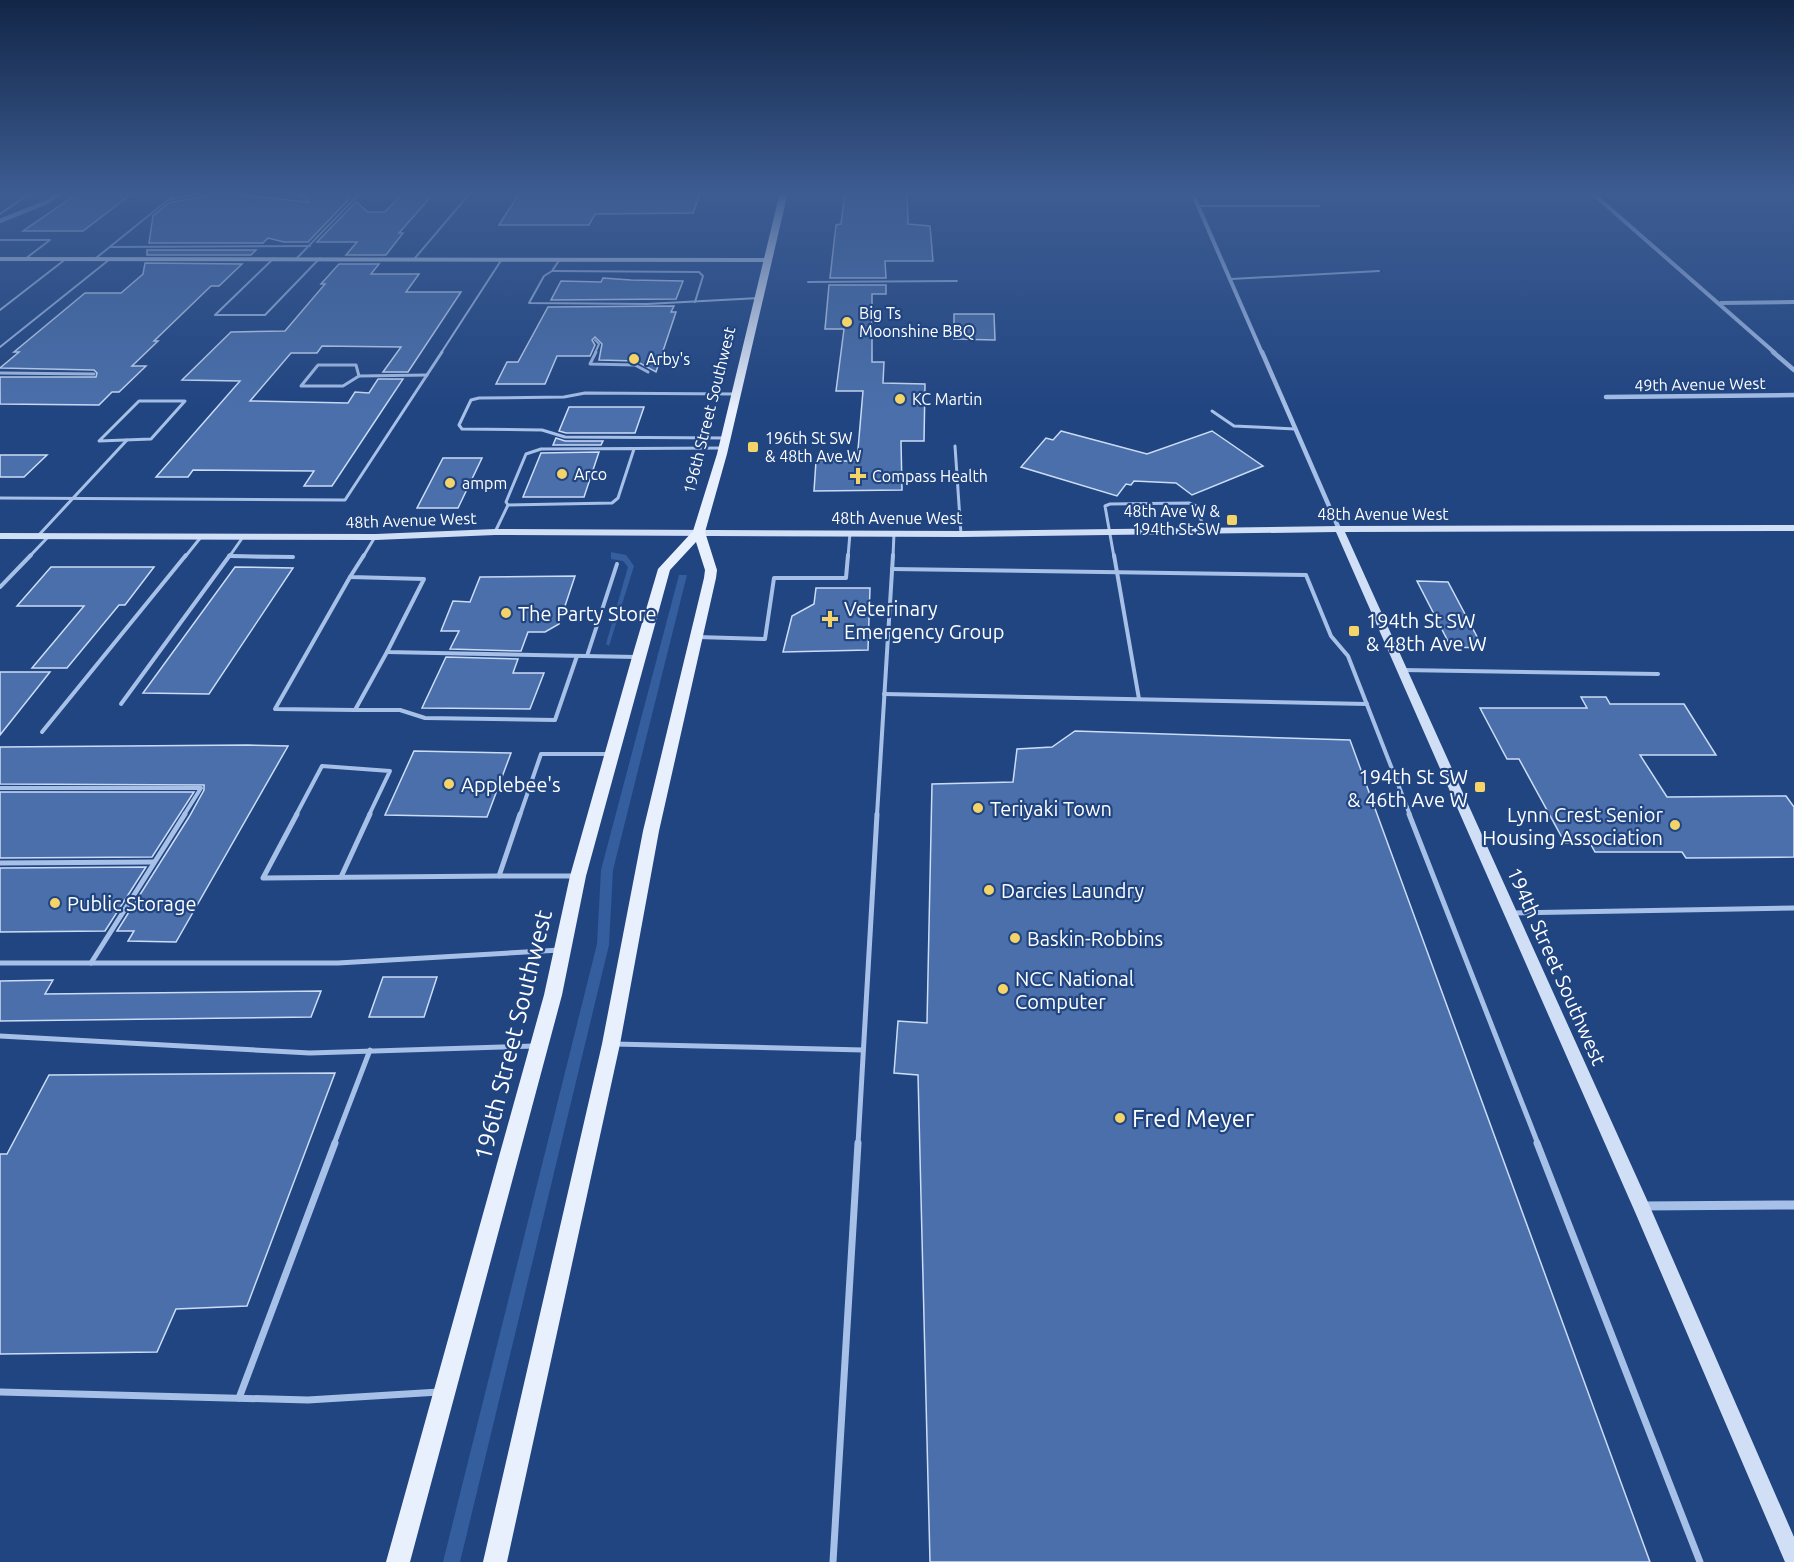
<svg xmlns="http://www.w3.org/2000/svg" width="1794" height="1562" viewBox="0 0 1794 1562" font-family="Ubuntu,sans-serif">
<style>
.green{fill:#355e9f}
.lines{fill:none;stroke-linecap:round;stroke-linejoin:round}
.stream{stroke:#9bbae9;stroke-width:4.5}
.building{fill:#4a6faa;stroke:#cbdcf6;stroke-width:1.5}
.lane-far4{stroke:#a7c0e8;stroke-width:2}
.lane-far3{stroke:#a7c0e8;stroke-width:3}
.lane-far2{stroke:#a7c0e8;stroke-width:4}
.lane-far1{stroke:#a7c0e8;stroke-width:5}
.lane{stroke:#a7c0e8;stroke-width:7}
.street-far2{stroke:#a7c0e8;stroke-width:4}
.street-far1{stroke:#a7c0e8;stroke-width:4.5}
.street{stroke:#a7c0e8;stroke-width:9}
.secondary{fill:#d1dff6;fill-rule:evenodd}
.primary{fill:#e9f0fd;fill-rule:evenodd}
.poi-dot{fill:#f4d468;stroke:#214581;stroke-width:2}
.labels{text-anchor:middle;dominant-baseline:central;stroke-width:4.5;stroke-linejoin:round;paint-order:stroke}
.far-poi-label{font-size:16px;fill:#fff;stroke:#214581;text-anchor:start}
.far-street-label{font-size:16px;fill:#fff;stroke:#214581}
.poi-label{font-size:20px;fill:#fff;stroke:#214581;text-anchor:start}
.street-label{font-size:20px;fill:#fff;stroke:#214581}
.near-street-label{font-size:24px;fill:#fff;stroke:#214581}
.near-poi-label{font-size:24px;fill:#fff;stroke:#214581;text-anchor:start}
</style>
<rect width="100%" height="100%" fill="#214581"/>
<g class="green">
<polygon points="611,552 626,555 634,566 609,646 606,644 628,567 623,561 611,559"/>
<polygon points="679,575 687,575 613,870 609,945 460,1562 443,1562 597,944 601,870"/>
</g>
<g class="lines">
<polyline class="stream" points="0,221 47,202 62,192"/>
</g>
<g class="building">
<polygon points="297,192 345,192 351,197 308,242 284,242 268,238 263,243 149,243 153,216 169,203 219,193 308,202"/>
<polygon points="404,192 435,192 399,233 403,233 386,255 346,255 357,242 317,242 356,202 368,212 385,212"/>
<polygon points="520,192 701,192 693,213 595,214 589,225 499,225"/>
<polygon points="845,192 907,192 908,224 930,226 933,261 885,261 886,278 830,278 836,225 841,224"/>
<polygon points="77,194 130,195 83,231 23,231"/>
<polygon points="147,250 256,250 251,255 147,255"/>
<polygon points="145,263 242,264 219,286 211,286 154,341 158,341 132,366 146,366 119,392 112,392 99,405 0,404 0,377 96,377 97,373 94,370 0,368 19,352 14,352 85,293 121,293 143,274"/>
<polygon points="339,264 379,264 371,274 419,274 406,292 461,292 408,372 383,372 401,347 322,346 317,353 291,353 250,401 348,403 355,392 369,393 378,379 403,379 332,486 304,486 314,471 193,470 188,477 156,477 240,381 182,380 231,332 285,331 325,284 321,284"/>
<polygon points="603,278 631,280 683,281 676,299 551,300 561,281 601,282"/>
<polygon points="829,285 886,285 886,294 872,294 872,362 884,362 883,383 925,384 924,441 901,441 902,490 814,491 816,461 857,461 863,391 836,391 844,329 825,329"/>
<polygon points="674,306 671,312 676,312 656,372 636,361 599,360 602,344 595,337 592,340 595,345 590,356 557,356 545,384 496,384 507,362 518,362 548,307"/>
<polygon points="954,314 994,314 995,340 954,339"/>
<polygon points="569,407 644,407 635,433 566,433 559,431"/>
<polygon points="1061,431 1147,454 1212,431 1263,466 1192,495 1176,483 1134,481 1131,485 1126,484 1117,496 1021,467 1046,438 1053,440"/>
<polygon points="556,438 565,441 603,441 601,445 553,445"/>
<polygon points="599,452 584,497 523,497 541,453"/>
<polygon points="0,455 47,455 24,477 0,477"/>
<polygon points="443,458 482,458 458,508 417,508"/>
<polygon points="51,567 154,567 125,605 119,605 67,668 32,668 84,606 17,606"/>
<polygon points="235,567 293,568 209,694 143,693"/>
<polygon points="575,576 559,624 545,632 528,632 521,651 450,649 459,631 441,631 453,601 470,602 480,577"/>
<polygon points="1417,581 1448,582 1483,648 1451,647"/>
<polygon points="816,588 870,588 868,650 783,652 792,616 814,604"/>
<polygon points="446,657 518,659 513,673 544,673 530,709 422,708"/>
<polygon points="0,672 50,672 0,735"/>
<polygon points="1581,697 1606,697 1610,704 1684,704 1716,755 1640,755 1667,797 1786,796 1794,807 1794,857 1686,858 1682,852 1595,852 1590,843 1565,843 1519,759 1507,759 1480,708 1587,708"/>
<polygon points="1075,731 1350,740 1650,1562 930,1562 918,1075 894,1073 898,1021 927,1023 932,784 1013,782 1017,749 1052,747"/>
<polygon points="247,745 288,746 176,942 128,941 134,931 117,931 189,817 204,790 204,785 0,784 0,747"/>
<polygon points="414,751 511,753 487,817 385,815"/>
<polygon points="0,792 194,792 152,857 0,858"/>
<polygon points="146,867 105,931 0,932 0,868"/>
<polygon points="383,977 437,977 424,1017 369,1017"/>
<polygon points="53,980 45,994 321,991 311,1017 0,1021 0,981"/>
<polygon points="335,1073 247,1306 176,1309 157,1352 0,1354 0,1154 7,1154 49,1075"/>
</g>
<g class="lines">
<g class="lane-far4">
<polyline points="1057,192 1112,192"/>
<polyline points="168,200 177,192"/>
<polyline points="1198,206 1319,206"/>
<polyline points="0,214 32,192"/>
<polyline points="0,240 50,240 25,259"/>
<polyline points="111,247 310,246"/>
<polyline points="96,258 168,200 210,192"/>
<polyline points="274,258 215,315 265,315 320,258"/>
<polyline points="297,258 361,192"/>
<polyline points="415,258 471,192"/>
<polyline points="560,259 552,271 544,276 529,303 647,304 759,298"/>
<polyline points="553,271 699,272 703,276 695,302"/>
<polyline points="1231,279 1379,271"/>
<polyline points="808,282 957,281"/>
<polyline points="0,310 67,258"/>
<polyline points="0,347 110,259"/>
<polyline points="441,353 502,259"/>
<polyline points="595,353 599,344 595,340"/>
</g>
<g class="lane-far3">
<polyline points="596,352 590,364 635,365 648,372"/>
<polygon points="318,365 356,365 359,376 343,386 301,386"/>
<polyline points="0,373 94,374"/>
<polyline points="359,376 427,375"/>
<polygon points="139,401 185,401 151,439 99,441"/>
<polyline points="1212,411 1234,426 1295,429"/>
<polyline points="726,438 565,437 542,430 462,429 459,425 471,400 479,398 564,397 585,393 736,394"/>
<polyline points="955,446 961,534"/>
<polyline points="634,449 618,498 612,503 508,505 506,502 526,454 541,449 724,448"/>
<polyline points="0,498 345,500 442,352"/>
<polyline points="495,532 508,505"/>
<polyline points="37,537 127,440"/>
<polyline points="229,556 269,557"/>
<polyline points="29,557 48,537"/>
<polyline points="185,557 201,537"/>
<polyline points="229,557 243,537"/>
<polyline points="363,557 375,537"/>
<polyline points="848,557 850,533"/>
<polyline points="893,557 894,533"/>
<polyline points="1114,557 1105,506 1110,504 1189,503 1196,506 1205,531"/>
</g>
<g class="lane-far2">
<polyline points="364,555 350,577 424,579 387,652 636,657"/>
<polyline points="1114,555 1139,699"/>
<polyline points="229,556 293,557"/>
<polyline points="892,569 1306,575 1331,636 1348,656 1410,815"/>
<polyline points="350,577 275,709 355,710"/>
<polyline points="0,587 31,555"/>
<polyline points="697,637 765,639 774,578 846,578 848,555"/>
<polyline points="387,652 355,710 400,710 425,718 555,720 577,656"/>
<polyline points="587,656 617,564"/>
<polyline points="1402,670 1658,674"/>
<polyline points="884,694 1367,704"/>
<polyline points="121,704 230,555"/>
<polyline points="42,732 186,555"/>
<polyline points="0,788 201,788 184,815"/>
<polyline points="296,815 322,766 390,771 369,815"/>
<polyline points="520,815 541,754 609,754"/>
<polyline points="877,815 893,555"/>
</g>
<g class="lane-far1">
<polyline points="297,814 263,878 499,876"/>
<polyline points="520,814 499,876 576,876"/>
<polyline points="1409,814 1538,1144"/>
<polyline points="0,863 154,862"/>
<polyline points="341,877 370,814"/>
<polyline points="1513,913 1794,908"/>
<polyline points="0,963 338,963 560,950"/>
<polyline points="91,963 185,814"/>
<polyline points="0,1036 310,1053 536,1046"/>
<polyline points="614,1044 863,1050"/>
<polyline points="334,1144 370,1050"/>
<polyline points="858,1144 877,814"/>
</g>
<g class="lane">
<polyline points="1537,1143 1700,1562"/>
<polyline points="0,1392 308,1400 439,1392"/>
<polyline points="239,1398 335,1143"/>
<polyline points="833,1562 858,1143"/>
</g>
<g class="street-far2">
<polyline points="1192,192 1262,353"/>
<polyline points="1591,192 1775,353"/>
<polyline points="1792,192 1794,194"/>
<polyline points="1721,303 1794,302"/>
</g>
<g class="street-far1">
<polyline points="1262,352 1339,529"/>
<polyline points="1773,352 1794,370"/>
<polyline points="1606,397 1794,395"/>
</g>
<polyline class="street" points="1642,1206 1794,1205"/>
<g class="secondary">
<polygon points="0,257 767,258 770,260 767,262 0,261"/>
<polygon points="1794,525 1794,531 1345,532 1647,1200 1794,1537 1794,1562 1785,1562 1635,1212 1336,532 961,537 495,535 376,540 0,539 0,533 376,534 495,529 961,531 1339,526"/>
</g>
<polygon class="primary" points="780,192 788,192 727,454 705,532 717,570 716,578 659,831 620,1044 507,1562 483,1562 602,1044 643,831 704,578 705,570 696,542 670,570 586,876 562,995 410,1562 386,1562 544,995 570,876 632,657 658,569 693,531 717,454"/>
</g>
<linearGradient id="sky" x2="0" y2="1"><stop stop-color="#122647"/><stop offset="0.47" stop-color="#3d5c92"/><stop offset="1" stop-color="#3d5c92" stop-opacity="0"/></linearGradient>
<rect width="1794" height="411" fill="url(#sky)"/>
<g class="poi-dot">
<circle cx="847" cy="322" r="6"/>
<circle cx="634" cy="359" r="6"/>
<circle cx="900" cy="399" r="6"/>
<rect x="747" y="441" width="12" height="12" rx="3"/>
<circle cx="562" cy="474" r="6"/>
<path d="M855 467h6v6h6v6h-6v6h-6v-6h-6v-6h6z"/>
<circle cx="450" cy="483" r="6"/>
<rect x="1226" y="514" width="12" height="12" rx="3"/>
<circle cx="506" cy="613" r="6"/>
<path d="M827 610h6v6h6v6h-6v6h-6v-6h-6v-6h6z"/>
<rect x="1348" y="625" width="12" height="12" rx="3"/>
<circle cx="449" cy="784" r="6"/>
<rect x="1474" y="781" width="12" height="12" rx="3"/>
<circle cx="978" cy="808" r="6"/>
<circle cx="1675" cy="825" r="6"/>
<circle cx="989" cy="890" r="6"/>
<circle cx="55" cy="903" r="6"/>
<circle cx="1015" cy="938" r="6"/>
<circle cx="1003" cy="989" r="6"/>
<circle cx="1120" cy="1118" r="6"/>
</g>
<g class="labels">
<g class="far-poi-label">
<text x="859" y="313">Big Ts<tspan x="859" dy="18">Moonshine BBQ</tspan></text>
<text x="646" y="359">Arby's</text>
<text x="912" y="399">KC Martin</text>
<text x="765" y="438">196th St SW<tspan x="765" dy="18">&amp; 48th Ave W</tspan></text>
<text x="574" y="474">Arco</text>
<text x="872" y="476">Compass Health</text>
<text x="462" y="483">ampm</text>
<text x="1220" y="511" text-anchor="end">48th Ave W &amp;<tspan x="1220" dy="18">194th St SW</tspan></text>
</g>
<g class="far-street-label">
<text transform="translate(1700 384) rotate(-1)">49th Avenue West</text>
<text transform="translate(709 410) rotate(-76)">196th Street Southwest</text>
<text x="1383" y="514">48th Avenue West</text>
<text x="897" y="518">48th Avenue West</text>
<text transform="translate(411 520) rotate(-2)">48th Avenue West</text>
</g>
<g class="poi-label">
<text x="844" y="608">Veterinary<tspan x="844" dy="23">Emergency Group</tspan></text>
<text x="518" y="613">The Party Store</text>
<text x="1366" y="620">194th St SW<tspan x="1366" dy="23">&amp; 48th Ave W</tspan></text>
<text x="1468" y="776" text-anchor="end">194th St SW<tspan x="1468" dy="23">&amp; 46th Ave W</tspan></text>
<text x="461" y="784">Applebee's</text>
<text x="990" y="808">Teriyaki Town</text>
<text x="1663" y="814" text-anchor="end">Lynn Crest Senior<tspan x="1663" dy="23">Housing Association</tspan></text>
<text x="1001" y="890">Darcies Laundry</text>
<text x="67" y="903">Public Storage</text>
<text x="1027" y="938">Baskin-Robbins</text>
<text x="1015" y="978">NCC National<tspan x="1015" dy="23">Computer</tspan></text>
</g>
<g class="street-label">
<text transform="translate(1557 966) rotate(66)">194th Street Southwest</text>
</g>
<g class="near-street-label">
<text transform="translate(513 1035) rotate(-76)">196th Street Southwest</text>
</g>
<g class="near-poi-label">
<text x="1132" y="1118">Fred Meyer</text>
</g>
</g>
</svg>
